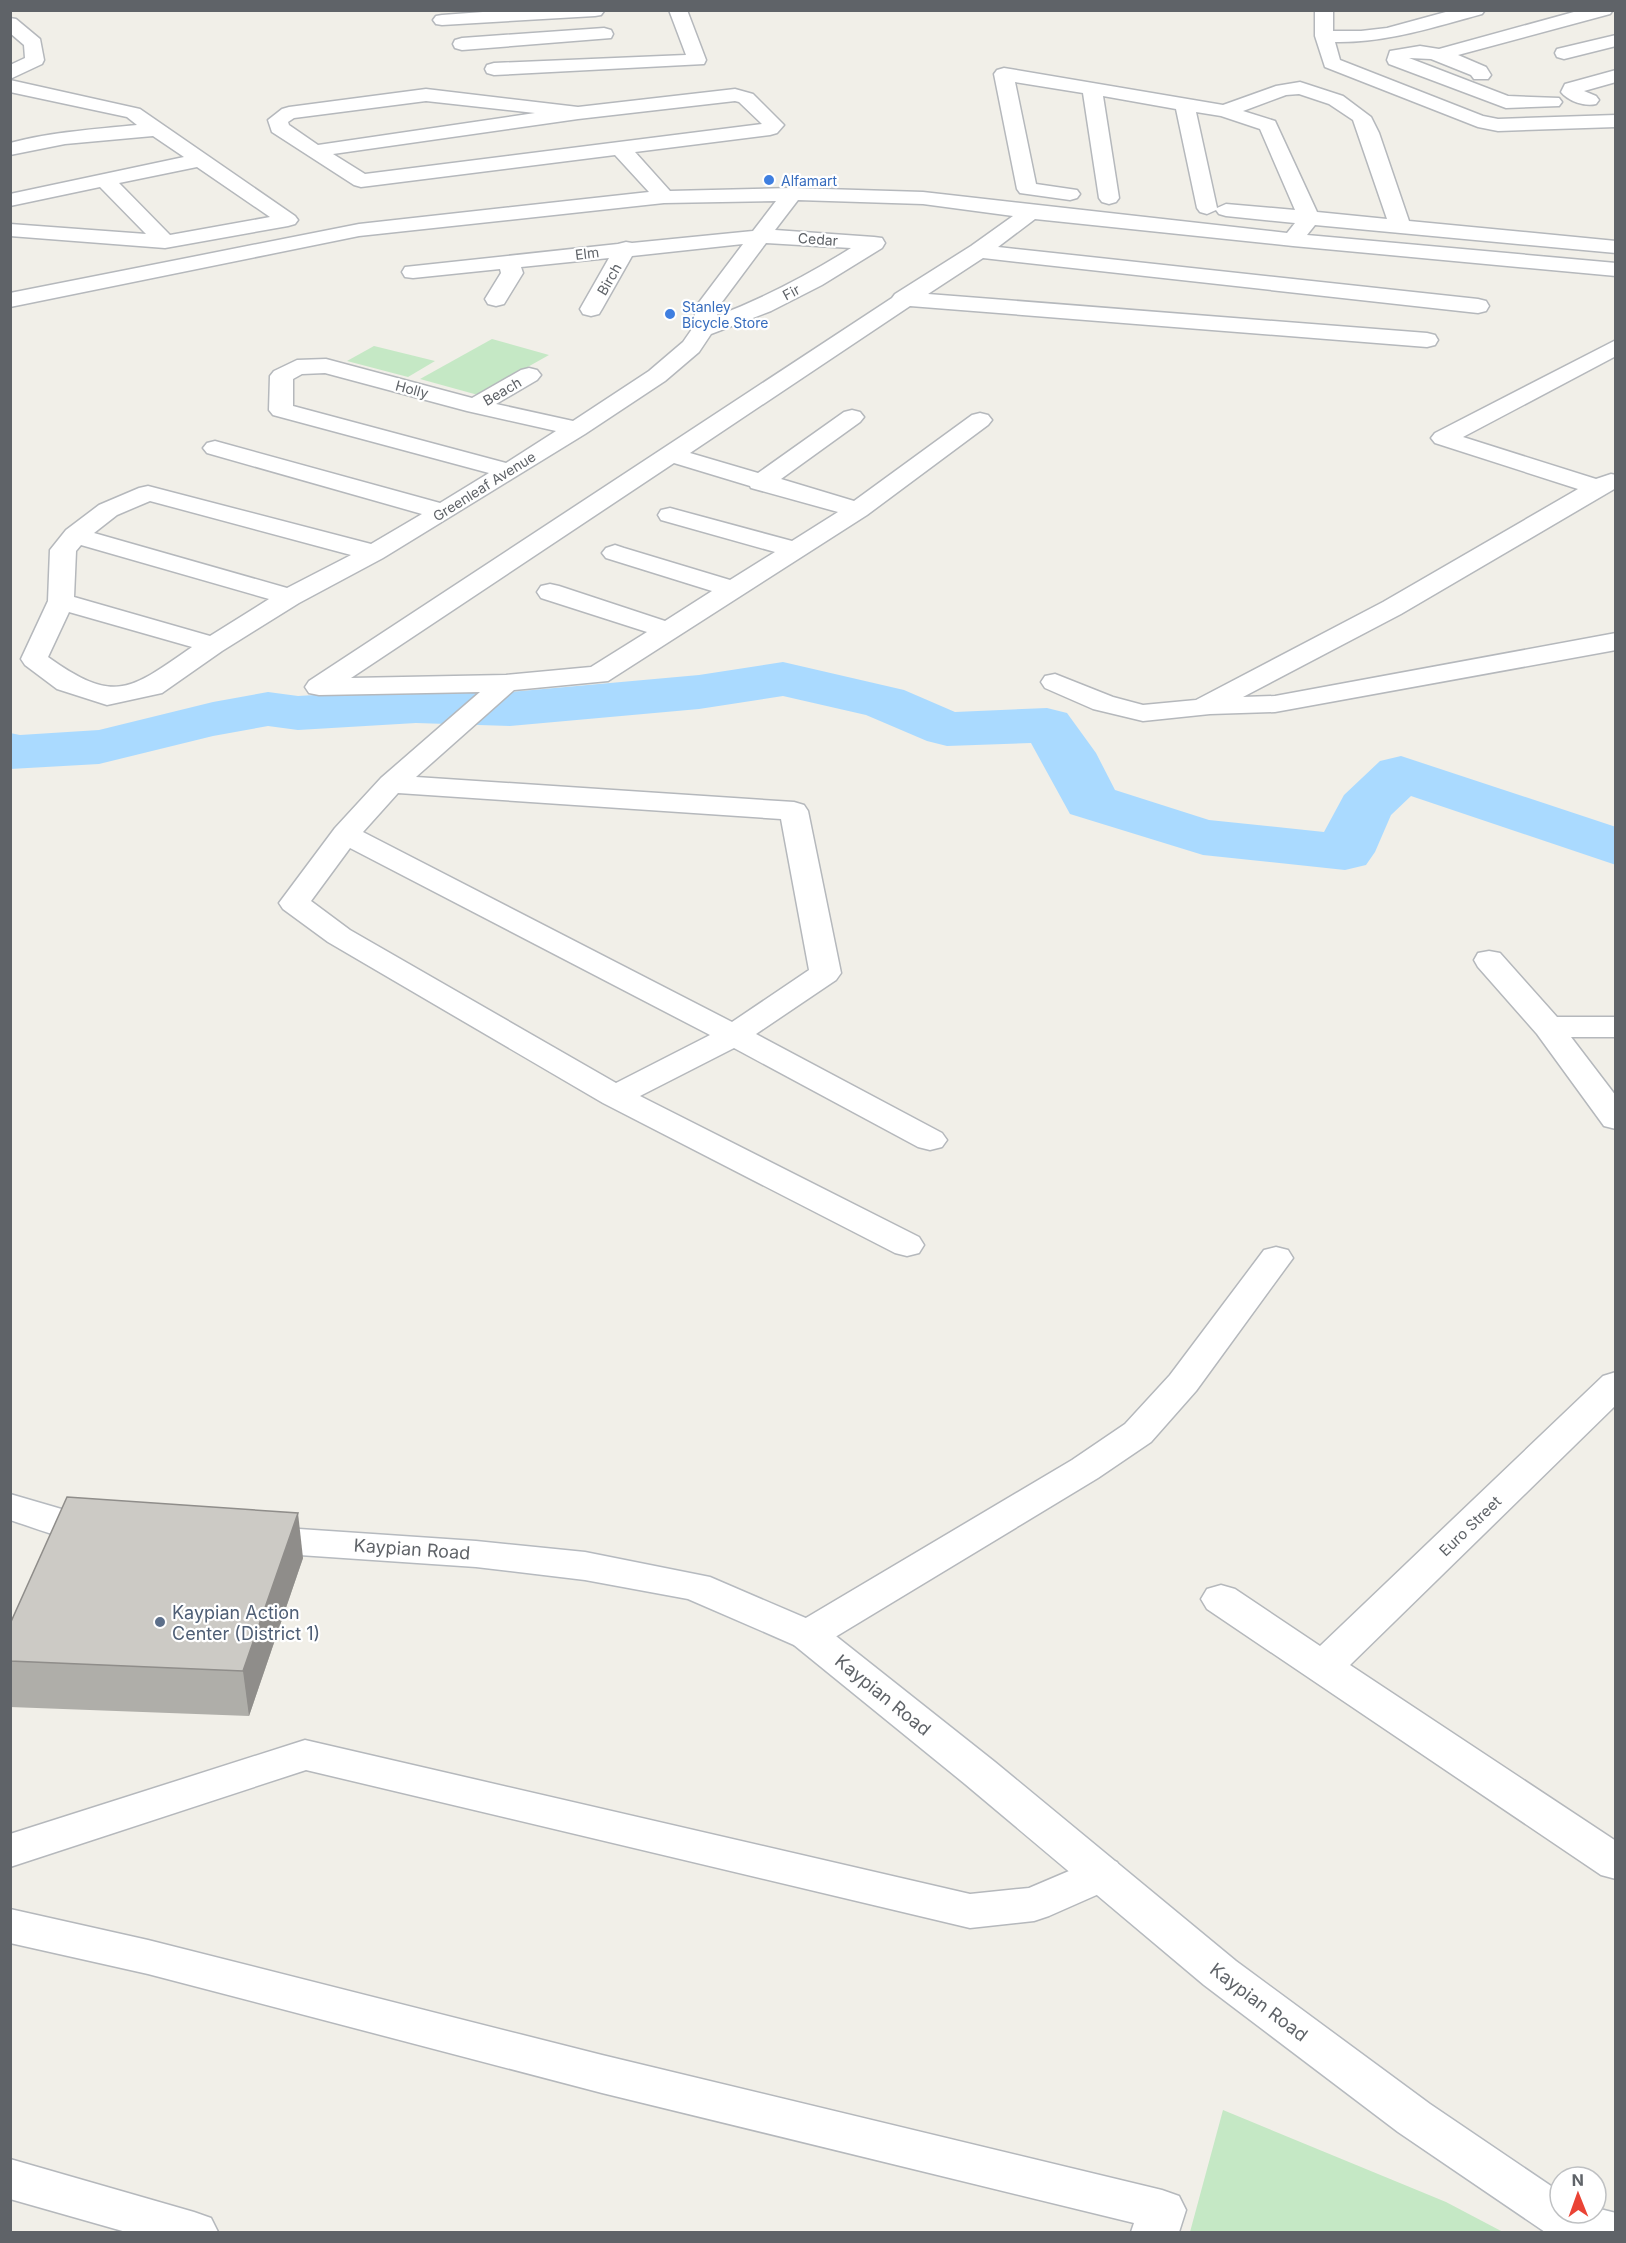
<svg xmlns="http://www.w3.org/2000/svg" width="1626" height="2243" viewBox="0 0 1626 2243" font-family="Inter,sans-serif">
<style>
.green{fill:#c5e8c5}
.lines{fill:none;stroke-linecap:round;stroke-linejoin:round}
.river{fill:#aadaff;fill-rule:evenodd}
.minor-casing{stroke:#b5b8bc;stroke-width:3}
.secondary-casing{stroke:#b6babf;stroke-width:3}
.minor{fill:#fff;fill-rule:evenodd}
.secondary{fill:#fff;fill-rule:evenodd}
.wall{fill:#afaea9}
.shaded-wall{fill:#8f8d8a}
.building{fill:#cccac5;stroke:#8f8d8a;stroke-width:1.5}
.shop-dot{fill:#3f7fe0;stroke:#fff;stroke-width:2}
.service-dot{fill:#5c6f8a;stroke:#fff;stroke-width:2}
.labels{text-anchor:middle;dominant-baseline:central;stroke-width:4.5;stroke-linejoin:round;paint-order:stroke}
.far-shop-label{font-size:14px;fill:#366cbe;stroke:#fff;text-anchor:start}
.far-street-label{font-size:14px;fill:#5f6368;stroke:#fff}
.street-label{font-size:15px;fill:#5f6368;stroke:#fff}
.near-street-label{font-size:18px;fill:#5f6368;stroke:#fff}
.near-service-label{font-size:18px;fill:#4e5e75;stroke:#fff;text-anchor:start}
</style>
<rect width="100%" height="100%" fill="#f1efe8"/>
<g class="green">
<polygon points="492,339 549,355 478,395 420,379"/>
<polygon points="374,346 435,361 408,377 347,361"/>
<polygon points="1223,2110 1446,2202 1503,2232 1190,2232"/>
</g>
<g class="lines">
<polygon class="river" points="783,662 904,690 955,712 1047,708 1067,713 1096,753 1115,790 1209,820 1324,832 1344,795 1380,761 1401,756 1616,827 1616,865 1411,796 1391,815 1375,852 1366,865 1345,870 1203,855 1070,814 1031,743 947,746 927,741 866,715 783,696 699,709 510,726 416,723 298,730 268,726 213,736 99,764 10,769 10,733 20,735 99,730 213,702 268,692 298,696 416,689 510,692 699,675"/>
<g class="minor-casing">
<g id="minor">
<polygon points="510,10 604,10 604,11 601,15 595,16 442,25 436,24 433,20 436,16 442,15"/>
<polygon points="669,10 687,10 706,60 704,64 494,75 487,73 485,69 487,65 494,63 686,55"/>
<path d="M1315,10H1333V31H1361L1387,28L1453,10H1485L1482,14C1434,27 1386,43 1335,42L1340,60L1483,116L1498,119L1616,115V127L1498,131L1478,127L1325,67L1315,36Z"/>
<polygon points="1581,10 1613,10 1610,14 1458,55 1486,67 1491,75 1488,79 1474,79 1471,75 1431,59 1409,58 1508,96 1559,98 1562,102 1559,106 1506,108 1389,64 1387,60 1390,51 1420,46 1439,49"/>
<polygon points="10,18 16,19 40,39 44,60 42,64 10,79 10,65 25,58 24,45 10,33"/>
<polygon points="604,28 611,30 613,34 611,38 462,50 455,48 453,44 455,40 462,38"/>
<polygon points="1616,35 1616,46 1564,59 1557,57 1555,53 1557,49"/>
<path d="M1004,68L1223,105L1276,86L1300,82L1343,96L1371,117L1379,133L1409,221L1616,241V253L1315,225L1307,235L1616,263V276L1293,246L1035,219L998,247L1478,299L1486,301L1489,306L1486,311L1478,313L983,258L928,294L1427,333L1435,335L1438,340L1435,345L1427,347L910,306L690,453L758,473L844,412L852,410L860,412L864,417L860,422L781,479L854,501L972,415L980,413L988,415L992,420L988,425L867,515L608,681L514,690L416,777L794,802L804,805L808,811L841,973L836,980L756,1034L942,1133L947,1140L942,1147L930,1150L918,1147L734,1048L640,1096L919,1237L924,1245L919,1253L907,1256L895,1253L603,1103L328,942L283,909L279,903L335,828L381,778L480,692L319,695L309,693L305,687L309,681L892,298L895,294L971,246L1013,216L923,204L798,200L775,230L874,237L882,238L885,243L882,248L822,285L771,311L711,334L699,352L665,381L585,434L383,558L299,603L222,651L162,693L107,705L57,689L25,665L21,659L48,601L50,550L66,530L99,505L139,488L148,486L371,544L422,514L207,453L203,448L207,443L215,441L440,503L489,473L273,415L269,410L270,376L274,371L297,360L326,359L472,398L521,370L529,368L537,370L541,375L537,380L496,404L573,421L649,371L683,342L692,329L697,305L743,244L632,256L602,309L599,314L591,316L583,314L580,309L609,258L521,267L523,273L504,304L496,306L488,304L485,299L501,273L500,269L413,278L405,277L402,272L405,267L618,244L626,242L632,243L753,231L776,201L664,203L359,236L10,307V293L359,224L649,192L615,155L361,187L354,185L272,132L268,120L282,109L289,107L426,89L578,107L735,89L753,94L784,125L777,133L770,135L635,152L670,191L792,188L923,192L1287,233L1295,223L1226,216L1219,214L1216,210L1207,214L1200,212L1197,208L1176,109L1103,96L1119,198L1116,202L1109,204L1102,202L1099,198L1083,93L1015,82L1036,184L1077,190L1080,194L1077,198L1070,200L1020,193L1017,189L994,74L997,70ZM1299,94L1329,104L1353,120L1387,219L1317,212L1275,121L1243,111L1286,95ZM426,101L535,113L318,145L289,125L288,122L294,118ZM735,101L739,102L762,124L365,174L333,154L578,119ZM1196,112L1221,116L1260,129L1295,210L1226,204L1217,208ZM766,243L851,248C808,275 764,298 717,316L719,306ZM325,373L467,411L556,431L506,463L293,406V379L302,374ZM674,463L750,486L751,488L838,512L792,541L670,508L661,510L658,515L661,520L775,552L730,580L624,548L615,545L606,548L602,553L606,558L712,591L665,621L559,586L550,584L541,586L537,592L541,598L647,632L591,667L506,675L351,678ZM150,501L351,555L287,588L94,533L117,515ZM81,545L269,599L210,636L74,597L76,551ZM69,612L192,647C130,690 115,705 48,657ZM398,793L781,819L809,970L732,1022L363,832ZM350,848L710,1035L616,1083L350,930L311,901Z"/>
<path d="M1616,70V82L1584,91L1596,96L1599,100L1596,104C1585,107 1568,101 1561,92L1565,84Z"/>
<path d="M10,80L140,109L295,216L298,220L295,224L288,226L165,248L10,236V224L146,234L100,187L10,206V194L184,157L153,136L65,144L10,155V143C52,132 95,129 137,125L127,117L10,92ZM197,167L270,217L170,235L119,183Z"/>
<polygon points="1616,340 1616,356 1463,437 1596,479 1611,474 1616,475 1616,488 1401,614 1243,697 1275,696 1616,633 1616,650 1275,712 1210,714 1143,721 1093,709 1045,688 1041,682 1045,676 1055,674 1113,697 1143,705 1196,700 1383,602 1578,489 1435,443 1431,438 1435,433"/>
<polygon points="1489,951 1500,953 1557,1017 1616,1017 1616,1037 1571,1037 1616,1096 1616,1129 1604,1126 1537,1034 1478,967 1474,960 1478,953"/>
<polygon points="1276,1247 1288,1250 1293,1258 1196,1391 1151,1442 1098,1478 822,1645 808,1649 794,1645 788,1635 794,1625 1072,1460 1125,1424 1170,1375 1264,1250"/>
<polygon points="1616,1372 1616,1405 1350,1665 1616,1841 1616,1879 1601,1875 1207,1609 1201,1599 1207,1589 1221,1585 1235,1589 1320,1646 1603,1376"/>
<polygon points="305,1740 970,1894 1029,1888 1102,1857 1117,1862 1124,1874 1117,1886 1049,1916 1034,1921 970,1928 306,1770 10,1867 10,1834"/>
<polygon points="10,1909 148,1940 602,2055 1162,2190 1179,2196 1186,2210 1179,2232 1131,2232 1134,2223 602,2093 148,1974 10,1943"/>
<polygon points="10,2159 194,2212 211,2218 218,2232 126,2232 10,2199"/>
</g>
</g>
<g class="secondary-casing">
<g id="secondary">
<path d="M10,1494L82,1515L113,1520L118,1529L113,1538C79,1548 43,1530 10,1520Z"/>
<polygon points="255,1526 476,1541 585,1552 710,1577 822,1625 995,1762 1236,1961 1430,2104 1560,2192 1560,2213 1596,2213 1596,2208 1616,2213 1616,2232 1545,2232 1398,2132 1204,1985 965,1784 794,1645 688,1599 585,1580 476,1567 255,1552 241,1548 236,1539 241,1530"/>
</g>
</g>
<use href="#minor" class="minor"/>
<use href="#secondary" class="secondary"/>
</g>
<polygon class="wall" points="303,1558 249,1716 10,1707 10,1624"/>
<polygon class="shaded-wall" points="298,1513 303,1558 249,1716 243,1671"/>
<polygon class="building" points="67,1497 298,1513 243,1671 10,1661 10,1624"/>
<g class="shop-dot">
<circle cx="769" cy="180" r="6"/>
<circle cx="670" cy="314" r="6"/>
</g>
<circle class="service-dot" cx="160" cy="1622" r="6"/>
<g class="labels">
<g class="far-shop-label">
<text x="781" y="180">Alfamart</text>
<text x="682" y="306">Stanley<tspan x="682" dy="16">Bicycle Store</tspan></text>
</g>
<g class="far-street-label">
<text transform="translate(818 239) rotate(4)">Cedar</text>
<text transform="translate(587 253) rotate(-7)">Elm</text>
<text transform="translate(609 279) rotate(-60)">Birch</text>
<text transform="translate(791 292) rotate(-28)">Fir</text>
<text transform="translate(412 389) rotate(15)">Holly</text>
<text transform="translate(502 391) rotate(-30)">Beach</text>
<text transform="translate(484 486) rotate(-32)">Greenleaf Avenue</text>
</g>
<g class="street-label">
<text transform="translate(1470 1526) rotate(-44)">Euro Street</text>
</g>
<g class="near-street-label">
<text transform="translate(412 1549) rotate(4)">Kaypian Road</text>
<text transform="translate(883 1695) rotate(39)">Kaypian Road</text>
<text transform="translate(1259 2002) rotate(37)">Kaypian Road</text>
</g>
<g class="near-service-label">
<text x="172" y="1612">Kaypian Action<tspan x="172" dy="21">Center (District 1)</tspan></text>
</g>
</g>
<rect width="1626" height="2243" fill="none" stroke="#5f6368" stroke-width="24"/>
<g transform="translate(1578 2195) rotate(359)"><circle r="28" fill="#ffffff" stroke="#bfc1c3" stroke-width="1.5"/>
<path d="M0-4.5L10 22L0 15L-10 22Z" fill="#ea4335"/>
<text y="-9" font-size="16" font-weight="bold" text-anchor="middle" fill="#5f6368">N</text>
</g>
</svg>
